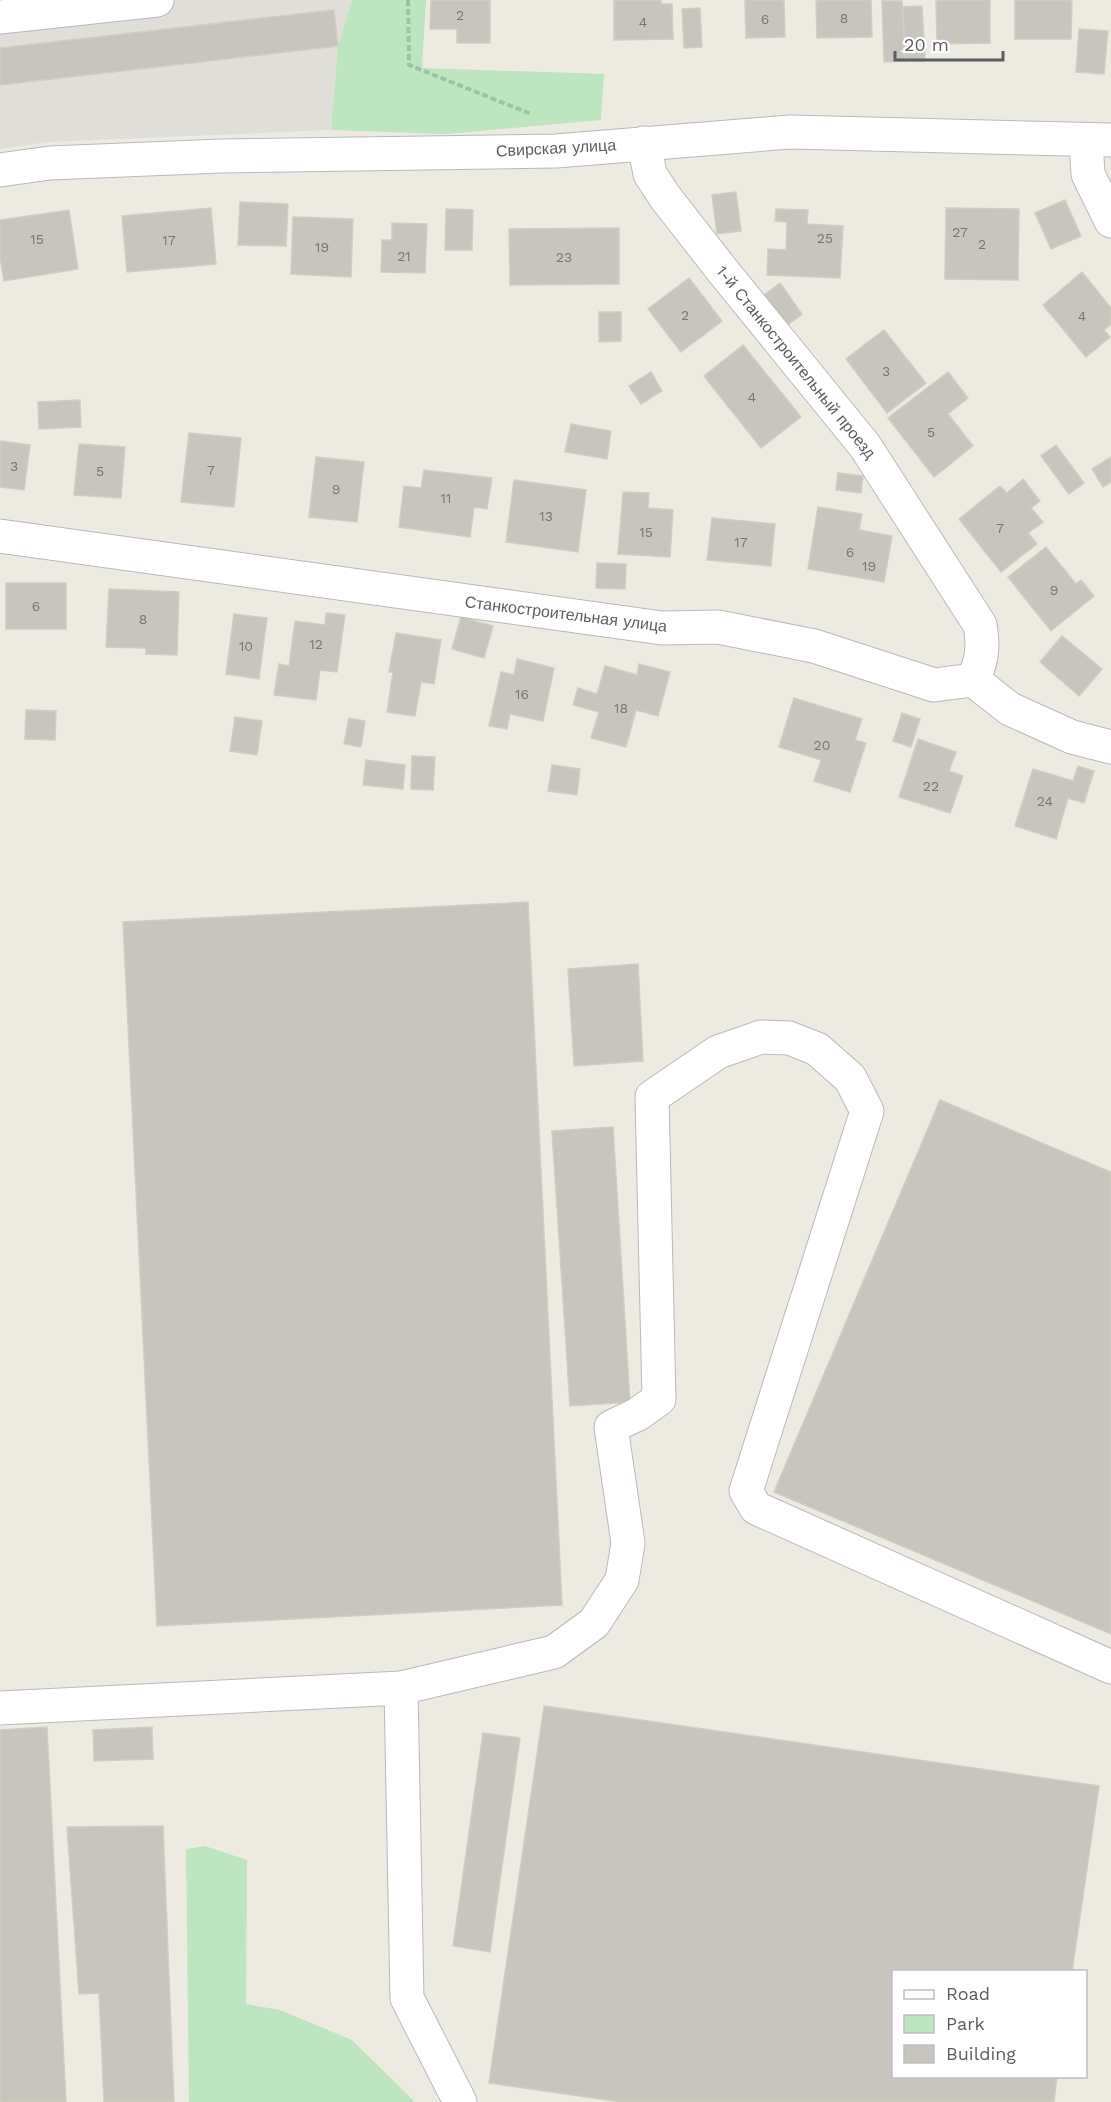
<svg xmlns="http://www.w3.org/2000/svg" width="1111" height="2102" viewBox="0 0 1111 2102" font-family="'Work Sans',sans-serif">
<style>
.industrial{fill:#e0ded9}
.green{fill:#bde5bf}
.building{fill:#c8c5bf;stroke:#d2cdc0;stroke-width:1.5}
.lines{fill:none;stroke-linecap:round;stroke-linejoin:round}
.minor-casing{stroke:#b7b9be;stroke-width:35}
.path{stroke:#96c6a6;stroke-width:4;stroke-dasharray:6 3;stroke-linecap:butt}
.minor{stroke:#fff;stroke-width:33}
.labels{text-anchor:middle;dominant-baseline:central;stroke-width:5;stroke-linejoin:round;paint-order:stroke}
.number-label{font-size:14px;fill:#767779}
.street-label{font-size:16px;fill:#5a5d62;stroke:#fff}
</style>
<rect width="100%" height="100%" fill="#edebe1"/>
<polygon class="industrial" points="0,0 352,0 338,46 331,130 47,142 0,149"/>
<g class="green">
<polygon points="352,0 426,0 422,68 604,74 601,120 446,134 331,130 338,46"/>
<polygon points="205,1846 247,1860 246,2004 280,2010 352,2040 415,2102 189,2102 186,1849"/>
</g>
<g class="building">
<polygon points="431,0 490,0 490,43 457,43 457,29 430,29"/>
<polygon points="614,0 661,0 661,4 672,4 673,39 614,40"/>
<polygon points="745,0 784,0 785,37 746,38"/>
<polygon points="816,0 871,0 872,37 817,38"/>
<polygon points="936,0 990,0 990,43 937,44"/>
<polygon points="1015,0 1072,0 1071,39 1015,39"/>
<polygon points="882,1 902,1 905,61 884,62"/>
<polygon points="922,6 925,61 905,61 903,7"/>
<polygon points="700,8 702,47 684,48 682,9"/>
<polygon points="334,10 338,46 0,85 0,48"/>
<polygon points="1079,29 1108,31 1104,74 1076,72"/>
<polygon points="736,192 741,231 717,234 712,195"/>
<polygon points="1065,200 1081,236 1051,249 1035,213"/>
<polygon points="240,202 288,204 286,246 238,245"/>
<polygon points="211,208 216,264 127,272 122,216"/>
<polygon points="946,208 1019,209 1018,280 945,279"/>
<polygon points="446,209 473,210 472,250 445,250"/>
<polygon points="776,209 808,210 807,224 843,226 840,278 767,275 768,249 786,250 787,222 775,221"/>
<polygon points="69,210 78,269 4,281 0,257 0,220"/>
<polygon points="293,217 353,219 351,277 291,274"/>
<polygon points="392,223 427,224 425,273 381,272 382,240 392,240"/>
<polygon points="619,228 619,284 510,285 509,229"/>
<polygon points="1082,272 1111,308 1111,324 1104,330 1110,337 1086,357 1043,305"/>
<polygon points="689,278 722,321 681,352 648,309"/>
<polygon points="780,283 802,314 785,327 763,296"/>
<polygon points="599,312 621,312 621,341 599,342"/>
<polygon points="884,330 926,383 887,413 846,359"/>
<polygon points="743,345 801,417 761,448 704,376"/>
<polygon points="651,372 662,391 641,404 629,386"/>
<polygon points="948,372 968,398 948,414 973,446 934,477 888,418"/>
<polygon points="80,400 81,427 39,429 38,402"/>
<polygon points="571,424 611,431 607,459 565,452"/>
<polygon points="189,433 241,438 234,507 181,502"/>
<polygon points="0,441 30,445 24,490 0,487"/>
<polygon points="79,444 125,447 121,498 74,495"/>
<polygon points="1056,445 1084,483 1069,494 1041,456"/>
<polygon points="316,457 364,462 357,522 309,517"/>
<polygon points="1111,457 1111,482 1103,487 1092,469"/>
<polygon points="424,470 492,478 487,509 474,507 470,537 399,527 404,486 421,488"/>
<polygon points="838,473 863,476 861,493 836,490"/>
<polygon points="1023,479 1040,501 1031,508 1043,522 1028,533 1037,544 1001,572 959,519 1000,486 1007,493"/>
<polygon points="514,480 586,490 578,552 506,542"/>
<polygon points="623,492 649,493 648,508 673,510 670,557 618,554"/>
<polygon points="818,507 862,514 859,530 892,536 884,582 808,569"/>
<polygon points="712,518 775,524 771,566 707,560"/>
<polygon points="1046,547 1076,584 1081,580 1094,596 1051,631 1008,577"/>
<polygon points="597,563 626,564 625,589 596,588"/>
<rect x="6" y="583" width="60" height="46"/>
<polygon points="109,589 179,592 177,655 146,654 146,648 106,647"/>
<polygon points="326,613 345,615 337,672 320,670 316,700 274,695 279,664 289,666 295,621 325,625"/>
<polygon points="234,614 267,618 259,679 226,674"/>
<polygon points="461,617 493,626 484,658 452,649"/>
<polygon points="396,633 441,640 434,684 421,682 415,716 387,712 393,672 389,672"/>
<polygon points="1062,636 1102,669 1079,696 1040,662"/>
<polygon points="517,659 554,668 543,721 510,714 507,729 489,726 501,672 514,675"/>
<polygon points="639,664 670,672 658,716 636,710 626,747 591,738 599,712 573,705 578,688 597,694 605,666 637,675"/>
<polygon points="794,698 862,719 855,740 866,743 850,792 814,781 821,760 779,747"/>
<polygon points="26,710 56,711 55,740 25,739"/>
<polygon points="902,713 920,719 911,747 893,741"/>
<polygon points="235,717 262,721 257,755 230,751"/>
<polygon points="349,718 365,721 361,747 344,744"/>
<polygon points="918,739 956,752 949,771 963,776 950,813 899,797"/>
<polygon points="412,756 435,757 433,790 411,789"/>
<polygon points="366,760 405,765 403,789 363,785"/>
<polygon points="552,765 580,769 577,795 548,791"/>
<polygon points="1078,766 1094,771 1084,803 1068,798 1056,839 1015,826 1033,769 1073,781"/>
<polygon points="528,902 562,1605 157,1626 123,922"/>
<polygon points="638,964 643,1061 574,1066 568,969"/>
<polygon points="940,1100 1111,1172 1111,1634 774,1492"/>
<polygon points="613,1127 630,1402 570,1406 552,1131"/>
<polygon points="544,1706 1099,1786 1072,1972 894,1972 894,2076 1057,2076 1054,2102 621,2102 489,2083"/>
<polygon points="47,1727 66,2102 0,2102 0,1730"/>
<polygon points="152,1727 153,1759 94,1761 93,1730"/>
<polygon points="483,1733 520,1738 490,1952 453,1946"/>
<polygon points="163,1826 174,2102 104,2102 99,1993 79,1994 67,1827"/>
</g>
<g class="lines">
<g class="minor-casing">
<g id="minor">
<polyline points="0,17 157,0"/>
<polyline points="1086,140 1088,174 1111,221"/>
<path d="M644,143L650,174L665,197L722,270L865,446L980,625C984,646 982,661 973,680"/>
<polyline points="0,170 50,163 221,156 556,151 790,132 1111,140"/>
<polyline points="0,536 662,628 718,627 814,646 934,685 973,680 1010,709 1072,737 1111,747"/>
<polyline points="401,1688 407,1998 460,2102"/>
<polyline points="0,1708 401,1688 554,1652 594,1623 622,1580 628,1543 611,1427 638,1414 659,1399 652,1097 718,1052 761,1037 789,1038 817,1049 850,1078 867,1111 746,1491 756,1508 1111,1667"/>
</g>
</g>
<polyline class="path" points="408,0 409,65 531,114"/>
<use href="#minor" class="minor"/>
</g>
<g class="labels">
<g class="number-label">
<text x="460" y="15">2</text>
<text x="844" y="18">8</text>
<text x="765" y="19">6</text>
<text x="643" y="22">4</text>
<text x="960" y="232">27</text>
<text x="825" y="238">25</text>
<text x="37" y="239">15</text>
<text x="169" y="240">17</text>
<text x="982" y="244">2</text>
<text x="322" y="247">19</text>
<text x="404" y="256">21</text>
<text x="564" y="257">23</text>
<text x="685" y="315">2</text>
<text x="1082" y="316">4</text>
<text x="886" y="371">3</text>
<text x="752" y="397">4</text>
<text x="931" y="432">5</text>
<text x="14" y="466">3</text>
<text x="211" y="470">7</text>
<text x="100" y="471">5</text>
<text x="336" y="489">9</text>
<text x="446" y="498">11</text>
<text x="546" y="516">13</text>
<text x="1000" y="528">7</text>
<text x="646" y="532">15</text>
<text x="741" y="542">17</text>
<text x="850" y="552">6</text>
<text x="869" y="566">19</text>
<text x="1054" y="590">9</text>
<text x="36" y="606">6</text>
<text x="143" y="619">8</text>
<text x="316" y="644">12</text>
<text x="246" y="646">10</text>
<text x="522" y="694">16</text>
<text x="621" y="708">18</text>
<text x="822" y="745">20</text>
<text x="931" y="786">22</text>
<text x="1045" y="801">24</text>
</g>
<g class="street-label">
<text transform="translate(556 148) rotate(-3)">Свирская улица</text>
<text transform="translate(796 362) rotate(51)">1-й Станкостроительный проезд</text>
<text transform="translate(566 614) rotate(7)">Станкостроительная улица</text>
</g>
</g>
<rect x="892" y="1970" width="195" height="108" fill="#ffffff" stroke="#bdbec0" stroke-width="1.5"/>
<rect x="904" y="1990" width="30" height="9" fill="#ffffff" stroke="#bdbec0" stroke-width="1.5"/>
<text x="946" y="2000" font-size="18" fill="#5a5d62">Road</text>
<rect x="904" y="2015" width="30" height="18" fill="#bde5bf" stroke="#bdbec0" stroke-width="1.5"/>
<text x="946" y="2030" font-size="18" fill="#5a5d62">Park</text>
<rect x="904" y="2045" width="30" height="18" fill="#c8c5bf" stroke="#bdbec0" stroke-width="1.5"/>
<text x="946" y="2060" font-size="18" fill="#5a5d62">Building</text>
<path d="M895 51v9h108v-9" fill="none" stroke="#5a5d62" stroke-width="3"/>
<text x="904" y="51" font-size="18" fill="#5a5d62" stroke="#ffffff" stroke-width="4.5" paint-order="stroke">20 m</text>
</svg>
